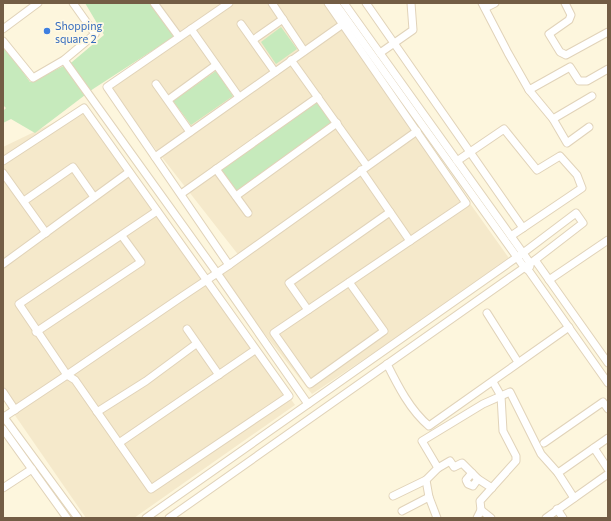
<svg xmlns="http://www.w3.org/2000/svg" width="611" height="521" viewBox="0 0 611 521" font-family="Commissioner,sans-serif">
<style>
.residential{fill:#f5e9cb}
.green{fill:#c6eabc}
.lines{fill:none;stroke-linecap:round;stroke-linejoin:round}
.minor-casing{stroke:#e1d3b9;stroke-width:9}
.minor{stroke:#fff;stroke-width:7}
.shop-dot{fill:#3f7fe0;stroke:#fff9e4;stroke-width:1.5}
.labels{text-anchor:middle;dominant-baseline:central;stroke-width:3.5;stroke-linejoin:round;paint-order:stroke}
.shop-label{font-size:11px;fill:#366cbe;stroke:#fff9e4;text-anchor:start}
</style>
<rect width="100%" height="100%" fill="#fdf6dd"/>
<g class="residential">
<polygon points="154,3 327,3 511,261 312,394 217,273 240,257 107,87 178,38"/>
<polygon points="84,108 295,405 134,518 86,518 3,398 3,147"/>
</g>
<g class="green">
<polygon points="85,3 154,3 178,34 93,89 35,133 11,119 3,123 3,111 6,108 3,105 3,44 30,82 72,62 104,35"/>
<polygon points="281,27 297,49 276,64 261,42"/>
<polygon points="216,71 233,96 191,125 173,101"/>
<polygon points="316,101 332,123 236,191 221,169"/>
</g>
<g class="lines">
<g class="minor-casing">
<g id="minor">
<polyline points="154,3 179,37"/>
<polyline points="229,3 107,87 229,265"/>
<polyline points="272,3 304,51"/>
<polyline points="328,3 466,203 274,333 310,384 384,331 349,282"/>
<polyline points="335,3 524,267 529,271 608,383"/>
<polyline points="344,3 523,253 530,263 530,266"/>
<polyline points="366,3 523,228"/>
<polyline points="482,3 508,53 529,90 570,67 579,81 587,81 608,69"/>
<polyline points="565,3 571,15 569,20 549,34 560,52 566,55 608,32"/>
<polyline points="485,8 495,3"/>
<polyline points="241,24 275,72"/>
<polyline points="3,29 38,3"/>
<polyline points="191,29 239,97"/>
<polyline points="253,40 283,19"/>
<polyline points="3,41 33,78 64,60 95,34 73,3"/>
<polyline points="380,53 413,30 411,3"/>
<polyline points="64,60 217,273 308,404"/>
<polyline points="291,60 367,166"/>
<polyline points="156,84 190,132"/>
<polyline points="529,90 553,119 592,96"/>
<polyline points="168,100 216,65"/>
<polyline points="553,119 567,143 589,127"/>
<polyline points="155,157 343,24"/>
<path d="M3,161L84,108C152,204 220,300 289,396L151,489L75,380L67,375L171,304C190,291 210,278 229,265L417,131"/>
<polyline points="457,161 504,129 537,170 560,156 577,175 582,188 511,236"/>
<polyline points="216,169 248,213"/>
<polyline points="361,170 410,241"/>
<polyline points="3,173 46,233"/>
<polyline points="181,194 318,97"/>
<polyline points="236,196 337,123"/>
<polyline points="24,201 73,167 94,197"/>
<polyline points="535,260 608,363"/>
<polyline points="3,264 129,172"/>
<polyline points="549,280 608,240"/>
<polyline points="308,310 289,283 390,212"/>
<polyline points="487,313 518,362"/>
<polyline points="187,329 219,375"/>
<polyline points="36,332 141,262 122,236"/>
<path d="M387,364C398,386 410,410 429,426L569,327"/>
<polyline points="3,392 15,410"/>
<polyline points="97,412 146,381 196,344"/>
<polyline points="3,416 78,518"/>
<polyline points="4,417 67,375 19,304 157,211"/>
<polyline points="3,429 67,518"/>
<polyline points="119,443 255,350"/>
<polyline points="544,443 603,402 608,409"/>
<polyline points="594,448 608,469"/>
<polyline points="438,468 450,461 454,467 462,463 478,479 492,488"/>
<polyline points="472,473 466,480 468,484 473,486 478,479"/>
<polyline points="3,488 32,469"/>
<polyline points="393,496 426,480"/>
<polyline points="429,497 426,480 438,468 422,441 483,404 510,392 541,454 558,473"/>
<polyline points="574,498 558,473 608,438"/>
<polyline points="557,509 563,518"/>
<polyline points="481,510 491,518"/>
<polyline points="402,511 429,497 437,518"/>
<polyline points="146,518 523,253 576,213 583,223 535,260 169,518"/>
<polyline points="477,518 481,510 480,501 516,461 516,456 503,431 501,396 493,382"/>
<polyline points="546,518 608,474"/>
</g>
</g>
<use href="#minor" class="minor"/>
</g>
<circle class="shop-dot" cx="47" cy="31" r="4"/>
<g class="labels">
<g class="shop-label">
<text x="55" y="25">Shopping<tspan x="55" dy="13">square 2</tspan></text>
</g>
</g>
<rect width="611" height="521" fill="none" stroke="#735d45" stroke-width="8"/>
</svg>
